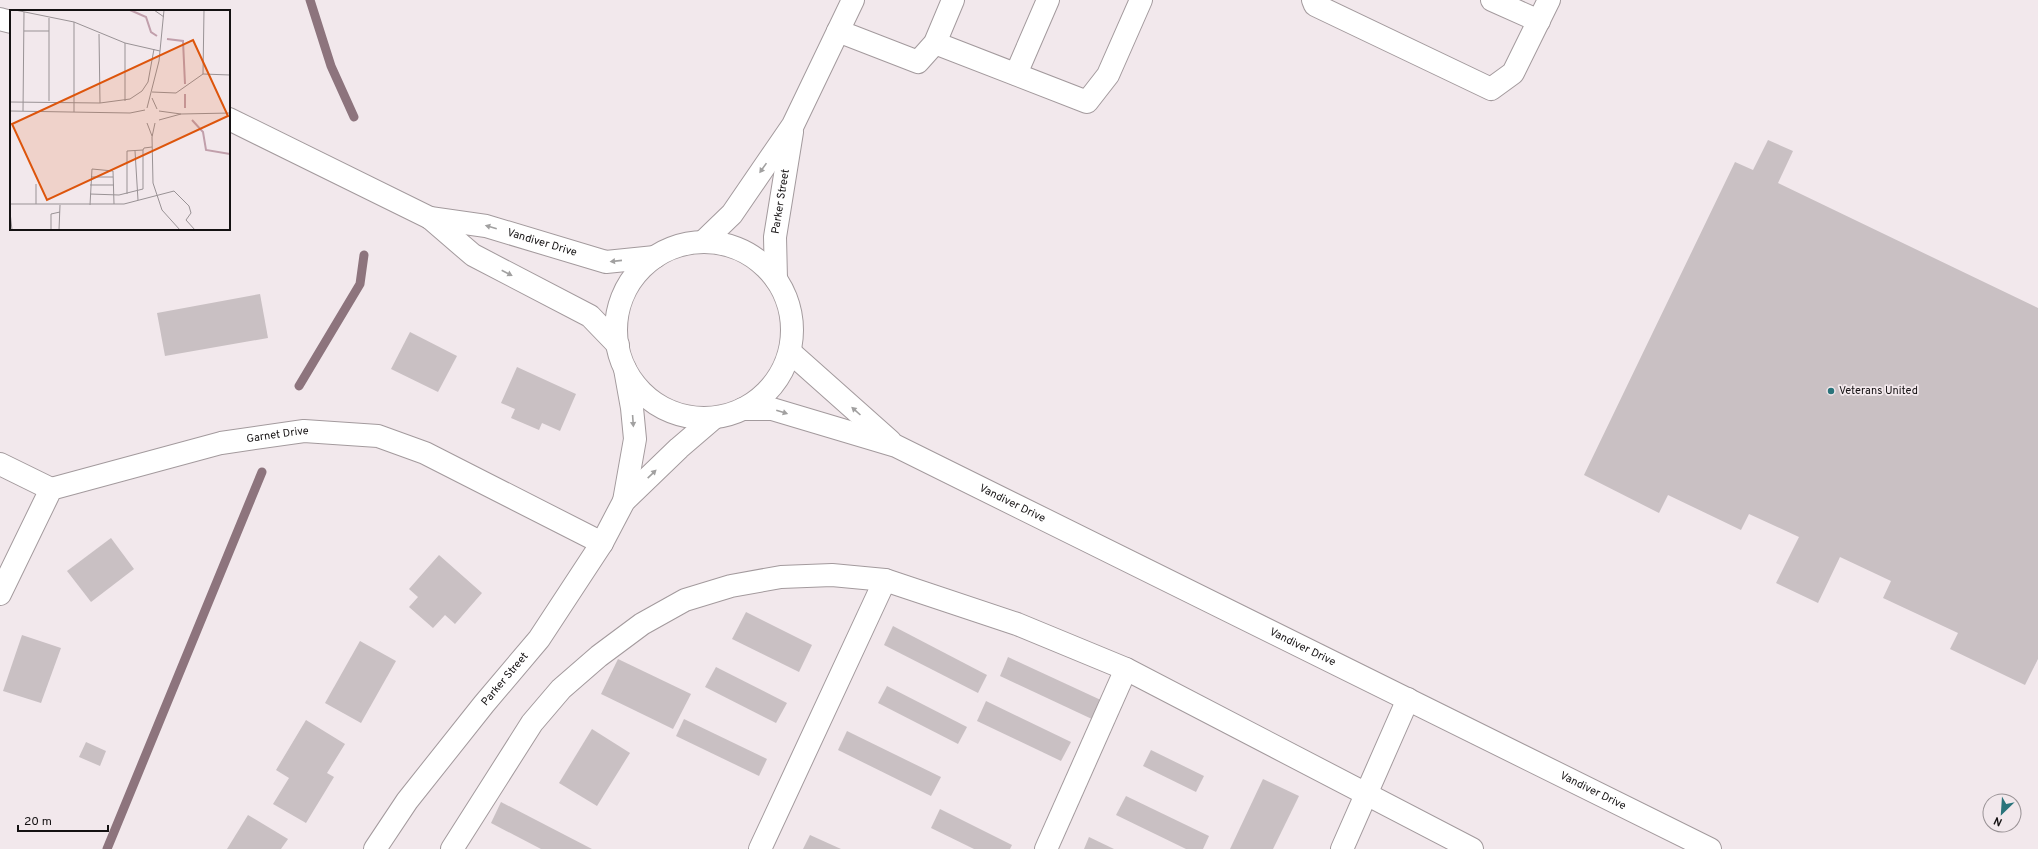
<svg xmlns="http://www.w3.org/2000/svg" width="2038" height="849" viewBox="0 0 2038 849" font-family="Overpass,sans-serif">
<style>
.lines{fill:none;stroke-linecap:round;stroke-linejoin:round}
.stream{stroke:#8d747d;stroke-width:9}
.building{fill:#c9c0c3}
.minor-casing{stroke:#a39a9d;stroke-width:24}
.major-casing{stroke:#a39a9d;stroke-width:24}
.minor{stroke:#fff;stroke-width:22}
.major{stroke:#fff;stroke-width:22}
.oneway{fill:#a1a0a0}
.poi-dot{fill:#2a747b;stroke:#f2e8ec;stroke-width:1.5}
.labels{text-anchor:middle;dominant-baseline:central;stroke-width:3.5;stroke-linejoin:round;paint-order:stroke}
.street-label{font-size:11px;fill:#141112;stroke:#f2e8ec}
.poi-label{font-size:11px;fill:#141112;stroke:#f2e8ec;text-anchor:start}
.inset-river{fill:none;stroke:#c19fab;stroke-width:2}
.inset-road{fill:none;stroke:#999295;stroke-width:1}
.view{fill:#dd550c;fill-opacity:0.15;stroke:#dd550c;stroke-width:2}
.inset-edge{fill:none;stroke:#141112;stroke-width:2}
</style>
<rect width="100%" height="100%" fill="#f2e8ec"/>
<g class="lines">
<g class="stream">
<polyline points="310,0 331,66 354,117"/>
<polyline points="299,386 360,284 364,255"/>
<polyline points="107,849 262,472"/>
</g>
</g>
<g class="building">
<polygon points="1768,140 1793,151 1778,183 2038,308 2038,659 2025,685 1950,649 1958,633 1883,598 1891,581 1840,557 1818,603 1776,583 1799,537 1749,514 1741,530 1668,495 1659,513 1584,475 1735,162 1753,170"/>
<polygon points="260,294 268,338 165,356 157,313"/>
<polygon points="410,332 457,356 438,392 391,369"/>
<polygon points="517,367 576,394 560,431 542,423 539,430 511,418 515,409 501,403"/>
<polygon points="111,538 134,569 91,602 67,571"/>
<polygon points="439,555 482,593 455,624 445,615 433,628 409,607 418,597 409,589"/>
<polygon points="746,612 812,645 799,672 732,639"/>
<polygon points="893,626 987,675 978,693 884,645"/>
<polygon points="22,635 61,648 41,703 3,691"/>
<polygon points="360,641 396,661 361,723 325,703"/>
<polygon points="1008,657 1103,701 1094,720 1000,676"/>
<polygon points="618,659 691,694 673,729 601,694"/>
<polygon points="716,667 787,703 776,723 705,687"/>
<polygon points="887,686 967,727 958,744 878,703"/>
<polygon points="986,701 1071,742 1061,761 977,721"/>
<polygon points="684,719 767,759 759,776 676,736"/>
<polygon points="306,720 345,744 327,773 334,777 306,823 273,804 289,778 276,770"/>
<polygon points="592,729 630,753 597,806 559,783"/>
<polygon points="847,731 941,777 931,796 838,750"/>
<polygon points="86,742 106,751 100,766 79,757"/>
<polygon points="1151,750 1204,776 1196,792 1143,766"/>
<polygon points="1263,779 1299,796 1273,849 1230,849"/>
<polygon points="1126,796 1209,836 1203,849 1186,849 1116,815"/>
<polygon points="501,802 592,849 541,849 491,823"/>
<polygon points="940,809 1012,845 1010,849 974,849 931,828"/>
<polygon points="248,815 288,839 281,849 227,849"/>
<polygon points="810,835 841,849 803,849"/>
<polygon points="1089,837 1114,849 1084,849"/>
</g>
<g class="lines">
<g class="minor-casing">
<g id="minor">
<polyline points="1313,0 1315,5 1491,89 1513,73 1549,0"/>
<polyline points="1492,0 1539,21"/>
<polyline points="838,31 918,62 935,43 953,0"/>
<polyline points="935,43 1087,102 1108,75 1141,0"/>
<polyline points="1016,74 1048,0"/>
<polyline points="703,242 732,214 793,125 853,0"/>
<path id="s1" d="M776,279L775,237L792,132"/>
<polyline points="0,464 51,489"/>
<polyline points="624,501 635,439 632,408 625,369"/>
<path id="s2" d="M0,594L51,489L221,443L304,431L378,436L425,453L602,543"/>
<path id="s3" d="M375,849L407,801L484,704L539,639L602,543L624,501L679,448L714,418"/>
<polyline points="452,849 532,723 561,689 599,656 642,624 685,600 731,586 781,577 832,575 885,580 1017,624 1126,669 1472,849"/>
<polyline points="760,849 885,580"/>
<polyline points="1046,849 1126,669"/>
<polyline points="1342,849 1408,699"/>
</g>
</g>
<g class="major-casing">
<g id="major">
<polyline points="0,19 11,22"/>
<polyline points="229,119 430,218 473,255 590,316 618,345"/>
<path id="s4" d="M430,218L486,226L606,262L655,257"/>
<circle cx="704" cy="330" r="88"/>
<polyline points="790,352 890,441"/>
<path id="s5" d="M743,409H772L896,446L1710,849"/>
</g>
</g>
<use href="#minor" class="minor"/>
<use href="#major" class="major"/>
</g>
<defs><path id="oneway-solid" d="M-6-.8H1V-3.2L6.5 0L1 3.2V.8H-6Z"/></defs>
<g class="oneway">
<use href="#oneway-solid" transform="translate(763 168) rotate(125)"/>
<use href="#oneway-solid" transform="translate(491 227) rotate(-164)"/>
<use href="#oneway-solid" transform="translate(616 261) rotate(174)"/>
<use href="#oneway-solid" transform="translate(507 273) rotate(27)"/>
<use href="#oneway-solid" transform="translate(856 411) rotate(-138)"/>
<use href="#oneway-solid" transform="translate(782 412) rotate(17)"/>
<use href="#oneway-solid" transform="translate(633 421) rotate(86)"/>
<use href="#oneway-solid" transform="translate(652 474) rotate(-44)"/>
</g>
<circle class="poi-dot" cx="1831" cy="391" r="4"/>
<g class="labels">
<g class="street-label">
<text stroke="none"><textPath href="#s1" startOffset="78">Parker Street</textPath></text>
<text stroke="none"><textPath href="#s4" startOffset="115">Vandiver Drive</textPath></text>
<text stroke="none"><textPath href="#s2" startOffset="350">Garnet Drive</textPath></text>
<text stroke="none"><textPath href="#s5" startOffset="288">Vandiver Drive</textPath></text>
<text stroke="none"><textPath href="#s5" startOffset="612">Vandiver Drive</textPath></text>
<text stroke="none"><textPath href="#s3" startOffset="214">Parker Street</textPath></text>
<text stroke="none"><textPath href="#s5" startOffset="936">Vandiver Drive</textPath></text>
</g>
<g class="poi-label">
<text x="1839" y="391">Veterans United</text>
</g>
</g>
<g transform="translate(10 10)">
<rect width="220" height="220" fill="#f2e8ec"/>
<path class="inset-river" d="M120,0L136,7L141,22L147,26M157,29L173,31L175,74M175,98V84M182,110L193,122L196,140L220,144"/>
<path class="inset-road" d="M5,0L64,12L115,33L150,41M144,0L154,7M64,12V102M14,21H39M89,24L90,93M115,33V91M193,64L220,65M142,82L166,83L193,64L194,0M142,88L147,99M39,91V8M0,92L90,93L120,89L132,81L138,72L144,39M137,98L149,51L154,0M0,101L120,103L135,100M13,101L14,2M149,101L171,104L220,103M149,110L171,104M137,113L142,126M145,113L142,127L143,173L152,200L170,220M125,141L128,190M81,167H103M26,174V194M80,175H104M80,184L109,185L133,179V140L134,138L142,137M117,184V141L133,140M0,194H114L164,181L179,196L181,203L176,210L185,220M80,195L82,159L103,161L104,194M0,202L2,220M41,220V204L50,202M49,220L50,195"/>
<path class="view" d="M183,30L218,106L37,190L2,114Z"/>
<rect width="220" height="220" class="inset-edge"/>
</g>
<g transform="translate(2002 813) rotate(205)"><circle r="19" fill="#f2e8ec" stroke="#999295"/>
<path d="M0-3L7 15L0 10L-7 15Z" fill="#2a747b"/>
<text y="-6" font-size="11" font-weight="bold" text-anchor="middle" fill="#141112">N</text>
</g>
<path d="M18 825v6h90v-6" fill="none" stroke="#141112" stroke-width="2"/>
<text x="24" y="825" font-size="12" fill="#141112" stroke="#f2e8ec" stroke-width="3" paint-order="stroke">20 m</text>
</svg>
